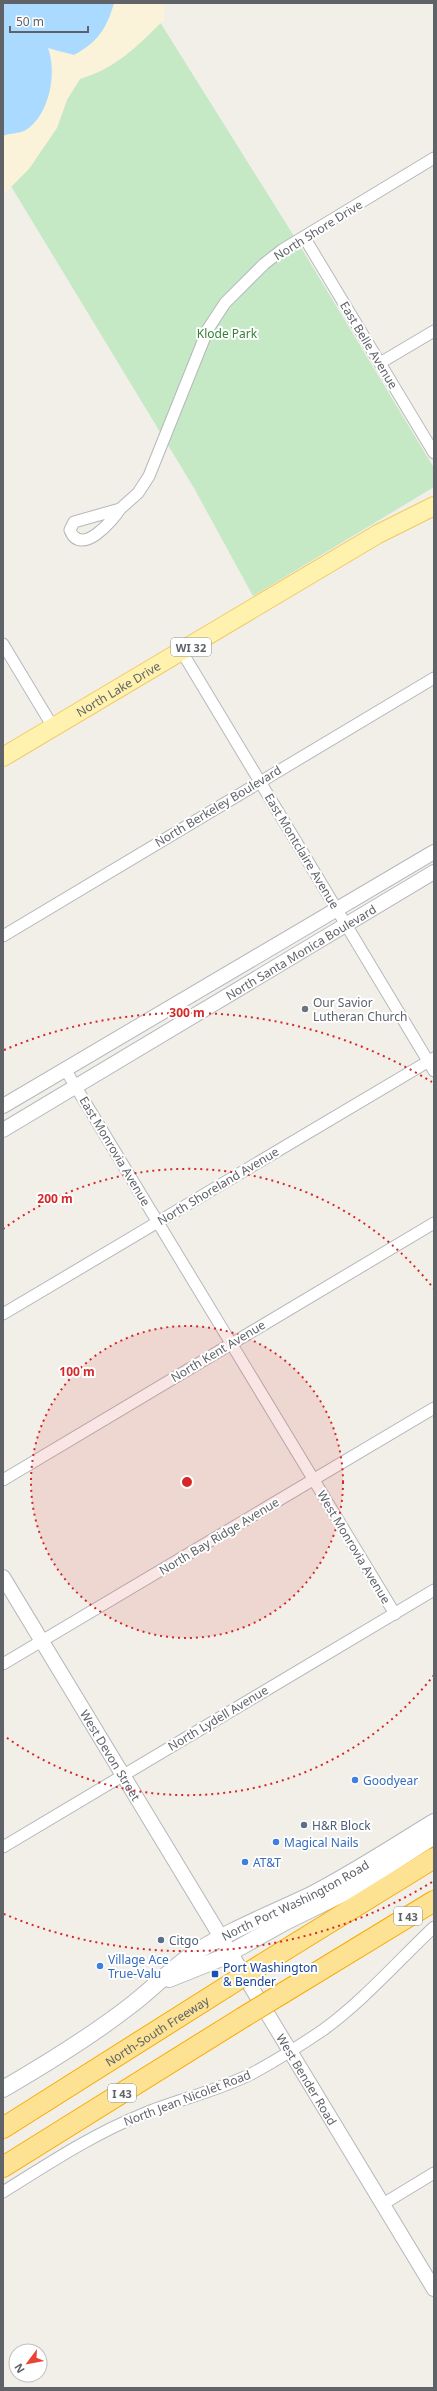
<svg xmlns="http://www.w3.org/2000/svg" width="437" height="2391" viewBox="0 0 437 2391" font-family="'Noto Sans',sans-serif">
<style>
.green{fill:#c5e8c5}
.sand{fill:#fbf3d9}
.water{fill:#aadaff}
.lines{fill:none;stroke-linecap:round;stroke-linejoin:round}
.minor-casing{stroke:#b5b8bc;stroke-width:13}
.tertiary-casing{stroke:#b5b8bc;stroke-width:16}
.secondary-casing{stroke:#b6babf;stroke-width:18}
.primary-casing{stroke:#f2c960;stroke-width:20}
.motorway-casing{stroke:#f9ab00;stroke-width:22}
.minor{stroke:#fff;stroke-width:11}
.tertiary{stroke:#fff;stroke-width:14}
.secondary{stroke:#fff;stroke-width:16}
.primary{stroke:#fff2af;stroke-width:18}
.motorway{stroke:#fde293;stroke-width:20}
.motorway-bridge-casing{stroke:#f9ab00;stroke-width:22;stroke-linecap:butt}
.motorway-bridge{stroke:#fde293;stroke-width:20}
.ring{fill:none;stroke:#d62828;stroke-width:2;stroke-dasharray:2 4}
.worship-dot{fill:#6b7280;stroke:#fff;stroke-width:1.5}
.shop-dot{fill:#3f7fe0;stroke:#fff;stroke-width:1.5}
.service-dot{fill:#5c6f8a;stroke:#fff;stroke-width:1.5}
.transit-dot{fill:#1a4fb4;stroke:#fff;stroke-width:1.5}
.labels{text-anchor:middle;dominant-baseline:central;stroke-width:4;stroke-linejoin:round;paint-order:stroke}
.shield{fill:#fff;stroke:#8f9295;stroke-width:1}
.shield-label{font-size:11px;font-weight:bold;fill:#5f6368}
.street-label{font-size:12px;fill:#5f6368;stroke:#fff}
.park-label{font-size:12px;fill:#348238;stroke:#fff}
.worship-label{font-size:12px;fill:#5b616d;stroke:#fff;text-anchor:start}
.shop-label{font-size:12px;fill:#366cbe;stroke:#fff;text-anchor:start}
.service-label{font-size:12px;fill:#4e5e75;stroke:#fff;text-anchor:start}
.transit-label{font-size:12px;fill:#164399;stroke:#fff;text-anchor:start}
.centre{fill:#d62828;stroke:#fff;stroke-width:2}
.ring-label{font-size:12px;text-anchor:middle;font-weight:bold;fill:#d62828;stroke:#fff;stroke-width:4;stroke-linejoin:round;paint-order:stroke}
</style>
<rect width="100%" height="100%" fill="#f1efe8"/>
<polygon class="green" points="114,3 148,3 297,241 434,468 434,487 253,596 194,488 3,173 109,19"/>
<path class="sand" d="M114,3H164V20C137,46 117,68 80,79L67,100L57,128L29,169L3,195V135C42,133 62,82 48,48L61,53L109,19Z"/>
<path class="water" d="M3,3H114C106,29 99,41 74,55L48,48C57,73 50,114 26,130C19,134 9,133 3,136Z"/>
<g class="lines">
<g class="minor-casing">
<g id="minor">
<polyline points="304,237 434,453"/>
<polyline points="380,363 434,331"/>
<path d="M120,509C113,520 81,558 70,530L74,522L120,509L138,493L149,476L208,329L225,303L264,264L282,250L434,158"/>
<polyline points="3,644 53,727"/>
<polyline points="182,652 434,1071"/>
<polyline points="3,936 434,678"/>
<polyline points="65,1069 395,1614"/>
<polyline points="3,1314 434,1058"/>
<polyline points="3,1480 434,1223"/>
<polyline points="3,1664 434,1408"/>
<polyline points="3,1847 434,1590"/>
<path d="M3,2192C48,2164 93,2134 143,2114C179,2099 218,2091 253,2073C277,2060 301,2045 323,2030C363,2001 398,1961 434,1927"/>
<polyline points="383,2204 434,2173"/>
</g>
</g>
<g class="tertiary-casing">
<g id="tertiary">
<polyline points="3,1106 434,852"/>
<path id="s1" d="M3,1130L434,872"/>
<path id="s2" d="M3,1577L434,2289"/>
</g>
</g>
<g class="secondary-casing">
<g id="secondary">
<polyline points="169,1979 219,1959 285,1922 352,1889 434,1836"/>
<path id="s3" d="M3,2089C46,2064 90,2037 130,2006C151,1990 169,1971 190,1956C227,1931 269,1915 309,1896C352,1874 393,1847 434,1822"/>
</g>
</g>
<g class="primary-casing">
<g id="primary">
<path id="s4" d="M3,757L378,534L434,506"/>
</g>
</g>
<g class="motorway-casing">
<g id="motorway">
<polyline points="264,1963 434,1858"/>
<polyline points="283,1993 434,1901"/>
<path id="s5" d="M3,2128L223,1989"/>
<polyline points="3,2167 242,2018"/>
</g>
</g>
<use href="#minor" class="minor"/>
<use href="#tertiary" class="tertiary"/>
<use href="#secondary" class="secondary"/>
<use href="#primary" class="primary"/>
<use href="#motorway" class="motorway"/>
<g class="motorway-bridge-casing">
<g id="motorway-bridge">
<polyline points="223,1989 264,1963"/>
<polyline points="242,2018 283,1993"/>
</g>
</g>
<use href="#motorway-bridge" class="motorway-bridge"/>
</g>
<circle cx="187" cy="1482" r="156" fill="#d62828" fill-opacity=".12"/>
<g class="ring">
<circle cx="187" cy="1482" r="156"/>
<path d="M434 1675A313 313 0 0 1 3 1735M3 1229A313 313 0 0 1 434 1289"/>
<path d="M432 1882A469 469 0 0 1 4 1914M4 1050A469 469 0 0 1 432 1082"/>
</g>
<circle class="worship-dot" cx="305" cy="1009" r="4"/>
<g class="shop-dot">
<circle cx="355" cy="1780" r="4"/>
<circle cx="276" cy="1842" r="4"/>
<circle cx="245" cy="1862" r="4"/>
<circle cx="100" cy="1966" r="4"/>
</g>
<g class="service-dot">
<circle cx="304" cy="1825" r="4"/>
<circle cx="161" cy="1940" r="4"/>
</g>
<rect class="transit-dot" x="211" y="1970" width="8" height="8" rx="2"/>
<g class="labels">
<g class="shield">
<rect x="171" y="638" width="40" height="18" rx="3"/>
<rect x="394" y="1907" width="28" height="18" rx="3"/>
<rect x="108" y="2084" width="28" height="18" rx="3"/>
</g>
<g class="shield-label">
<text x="191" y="647">WI 32</text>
<text x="408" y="1916">I 43</text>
<text x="122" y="2093">I 43</text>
</g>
<g class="street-label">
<text transform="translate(318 230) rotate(-32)">North Shore Drive</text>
<text transform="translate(369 345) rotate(59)">East Belle Avenue</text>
<text stroke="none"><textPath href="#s4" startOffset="134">North Lake Drive</textPath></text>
<text transform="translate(218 806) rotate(-31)">North Berkeley Boulevard</text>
<text transform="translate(302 851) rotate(59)">East Montclaire Avenue</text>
<text stroke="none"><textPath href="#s1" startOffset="347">North Santa Monica Boulevard</textPath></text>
<text transform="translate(115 1151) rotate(59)">East Monrovia Avenue</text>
<text transform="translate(218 1186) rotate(-31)">North Shoreland Avenue</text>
<text transform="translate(218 1351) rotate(-31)">North Kent Avenue</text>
<text transform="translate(219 1536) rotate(-31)">North Bay Ridge Avenue</text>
<text transform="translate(354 1547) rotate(59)">West Monrovia Avenue</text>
<text transform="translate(218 1718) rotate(-31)">North Lydell Avenue</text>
<text stroke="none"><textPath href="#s2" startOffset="208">West Devon Street</textPath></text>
<text stroke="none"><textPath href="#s3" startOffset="349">North Port Washington Road</textPath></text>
<text stroke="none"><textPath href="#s5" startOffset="182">North-South Freeway</textPath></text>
<text stroke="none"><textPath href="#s2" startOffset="587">West Bender Road</textPath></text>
<text transform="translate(187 2098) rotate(-21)">North Jean Nicolet Road</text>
</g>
<g class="park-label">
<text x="227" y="333">Klode Park</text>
</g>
<g class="worship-label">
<text x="313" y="1002">Our Savior<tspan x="313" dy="14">Lutheran Church</tspan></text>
</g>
<g class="shop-label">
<text x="363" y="1780">Goodyear</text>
<text x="284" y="1842">Magical Nails</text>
<text x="253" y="1862">AT&amp;T</text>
<text x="108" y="1959">Village Ace<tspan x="108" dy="14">True-Valu</tspan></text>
</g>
<g class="service-label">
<text x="312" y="1825">H&amp;R Block</text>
<text x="169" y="1940">Citgo</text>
</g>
<g class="transit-label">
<text x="223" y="1967">Port Washington<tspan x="223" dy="14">&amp; Bender</tspan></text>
</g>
</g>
<circle cx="187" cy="1482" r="6" class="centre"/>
<g class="ring-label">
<text x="187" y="1017">300 m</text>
<text x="55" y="1203">200 m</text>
<text x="77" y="1376">100 m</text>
</g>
<rect width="437" height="2391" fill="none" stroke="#5f6368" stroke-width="8"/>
<g transform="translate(28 2363) rotate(238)"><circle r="19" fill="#ffffff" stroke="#bfc1c3"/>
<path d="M0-3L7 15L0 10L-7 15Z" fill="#ea4335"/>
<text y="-6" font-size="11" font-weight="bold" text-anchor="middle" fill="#5f6368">N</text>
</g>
<path d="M10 26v6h78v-6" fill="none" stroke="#5f6368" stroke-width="2"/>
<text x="16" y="26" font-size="12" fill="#5f6368" stroke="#ffffff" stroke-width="3" paint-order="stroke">50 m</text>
</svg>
